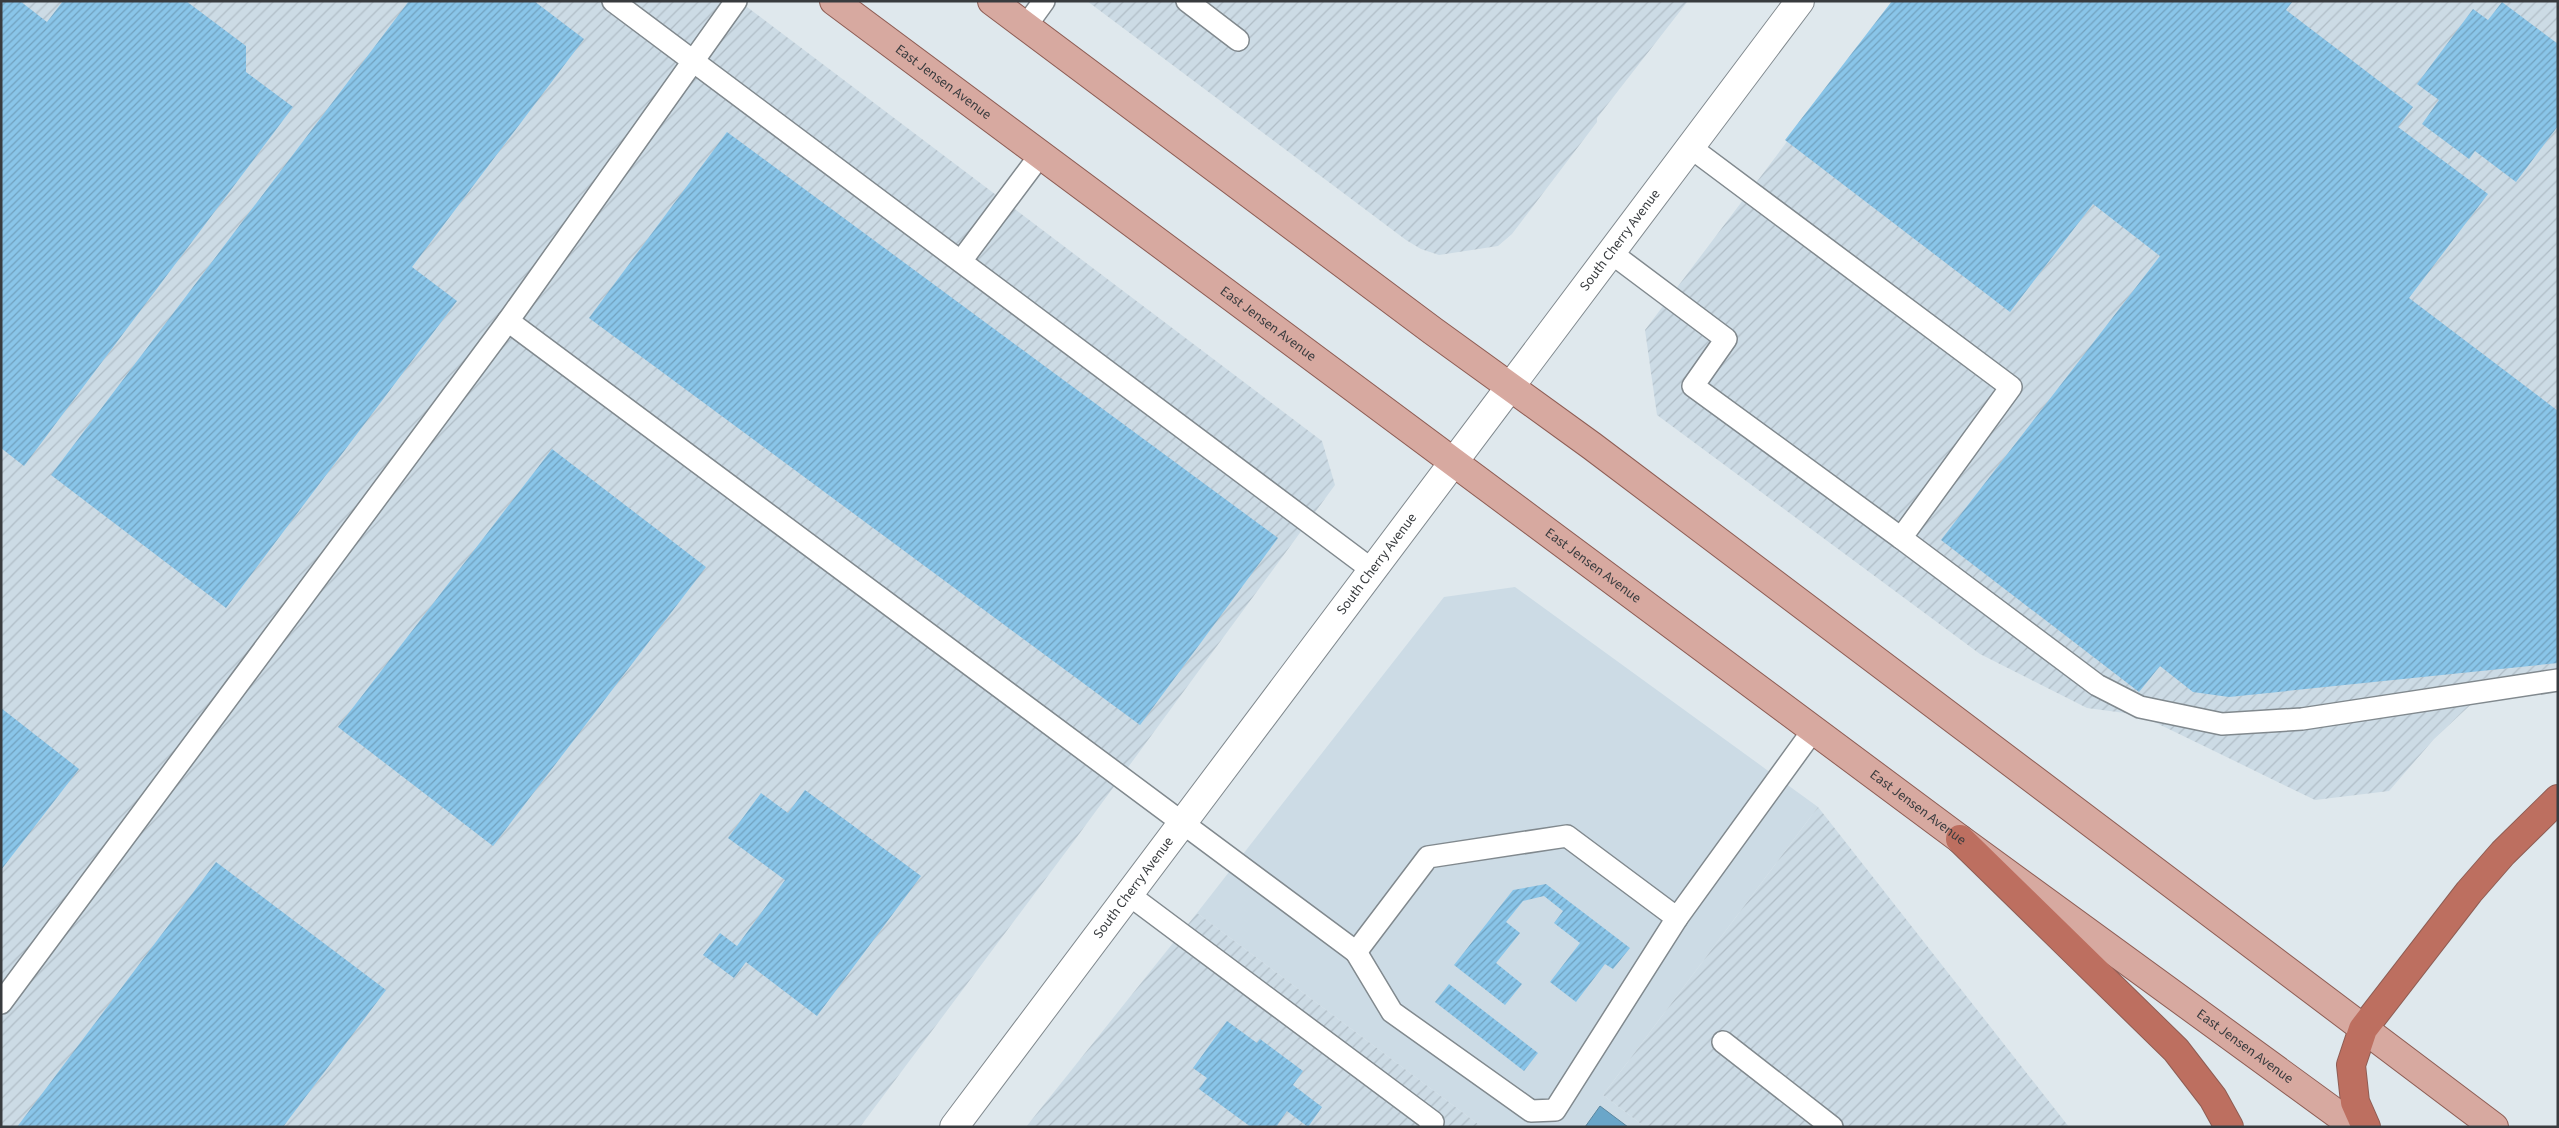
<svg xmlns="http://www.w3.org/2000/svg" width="2559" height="1128" viewBox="0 0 2559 1128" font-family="'Source Sans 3',sans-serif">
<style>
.built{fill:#ccdbe5}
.industrial{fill:url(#industrial-furrows)}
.water{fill:#6aa6c9;stroke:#5b869f}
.building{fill:url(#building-hatch)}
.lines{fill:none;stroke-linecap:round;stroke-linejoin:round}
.service-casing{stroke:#81898e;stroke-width:24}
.minor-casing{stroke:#81898e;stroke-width:30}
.primary-casing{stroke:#8e5d54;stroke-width:30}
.motorway-casing{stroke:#8e5d54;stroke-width:30}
.service{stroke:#fff;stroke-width:21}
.minor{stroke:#fff;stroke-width:28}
.primary{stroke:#d7a9a0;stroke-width:28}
.motorway{stroke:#bd6f60;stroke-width:28}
.labels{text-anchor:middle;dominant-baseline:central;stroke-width:4.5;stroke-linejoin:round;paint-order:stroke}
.street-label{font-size:14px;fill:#383b3e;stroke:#ecf5fa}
</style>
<defs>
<pattern id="industrial-furrows" width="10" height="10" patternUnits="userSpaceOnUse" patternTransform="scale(1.25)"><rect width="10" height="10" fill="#ccdbe5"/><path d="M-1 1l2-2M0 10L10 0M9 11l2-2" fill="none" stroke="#b0bdc6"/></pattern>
<pattern id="building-hatch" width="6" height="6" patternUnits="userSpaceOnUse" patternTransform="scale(1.25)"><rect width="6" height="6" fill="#89c5e9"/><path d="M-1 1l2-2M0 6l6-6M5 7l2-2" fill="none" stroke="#71a1be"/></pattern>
</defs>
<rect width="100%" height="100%" fill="#dfe8ed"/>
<polygon class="built" points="1515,587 1818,807 1603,1095 1645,1127 1482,1127 1197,913 1444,597"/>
<g class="industrial">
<polygon points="1,1 739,1 1322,441 1335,485 1074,841 860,1127 1,1127"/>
<polygon points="1087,1 1688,1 1597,118 1597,122 1512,234 1498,246 1439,255 1421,249 1406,240"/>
<polygon points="1893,1 2558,1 2558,687 2480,696 2434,739 2389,791 2315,800 2140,715 2087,708 1980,654 1657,415 1645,330"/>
<polygon points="1818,807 2069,1127 1645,1127 1603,1095"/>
<polygon points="1197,913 1482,1127 1026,1127"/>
</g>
<polygon class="water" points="1600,1106 1628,1127 1585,1127"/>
<g class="building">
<polygon points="1,1 20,1 47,22 63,1 186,1 246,46 246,72 293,107 24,466 1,448"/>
<polygon points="409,1 534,1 584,39 412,267 457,301 226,608 51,475"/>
<polygon points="1892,1 2293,1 2286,10 2413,107 2398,127 2488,194 2409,298 2558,411 2558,663 2229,697 2193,692 2160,666 2139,692 1941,540 2160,256 2093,204 2010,312 1785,140"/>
<polygon points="2502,2 2558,44 2558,126 2516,182 2475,151 2469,159 2422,124 2439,100 2417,84 2473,9 2488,20"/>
<polygon points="727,132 1278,538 1140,725 589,318"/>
<polygon points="552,449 706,567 493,846 338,727"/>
<polygon points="1,708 79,769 1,870"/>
<polygon points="805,790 921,876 817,1016 746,962 734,978 703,955 720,933 737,946 785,880 728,838 761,793 788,813"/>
<polygon points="216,862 386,990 283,1127 17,1127"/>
<polygon points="1546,884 1630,948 1613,969 1605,964 1576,1002 1550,982 1580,943 1554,923 1563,911 1544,896 1523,901 1506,922 1520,933 1496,963 1522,984 1505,1005 1454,965 1513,890"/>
<polygon points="1449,984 1538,1053 1524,1071 1435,1002"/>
<polygon points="1227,1021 1257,1043 1260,1039 1303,1071 1293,1085 1322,1107 1308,1127 1287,1111 1276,1127 1251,1127 1199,1089 1207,1078 1193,1068"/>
</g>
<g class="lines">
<g class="service-casing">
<g id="service">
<polyline points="613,1 1371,569"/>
<polyline points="1187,1 1238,40"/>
<polyline points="1026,26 1044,1"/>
<polyline points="1690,147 2011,387 1901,538 2097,685 2140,707 2222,724 2302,719 2558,680"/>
<polyline points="1610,252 1726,339 1693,386 1901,538"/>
<polyline points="961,261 1041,154"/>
<polyline points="508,321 736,1"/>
<polyline points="1128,894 1433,1122 1430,1127"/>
<polyline points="1356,952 1392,1012 1531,1111 1555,1110 1677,918"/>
<polyline points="1,1003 508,321 1356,952 1428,857 1567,836 1677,918 1814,729"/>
<polyline points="1723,1042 1832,1127"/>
</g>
</g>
<g class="minor-casing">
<g id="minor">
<path id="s1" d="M954,1127L1800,1"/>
</g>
</g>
<g class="primary-casing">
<g id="primary">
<path id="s2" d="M834,1L1960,839L2355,1127"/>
<polyline points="992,1 1433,331 1592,446 2494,1127"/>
</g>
</g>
<g class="motorway-casing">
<g id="motorway">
<polyline points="1960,839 2176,1050 2213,1098 2229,1127"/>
<polyline points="2366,1127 2355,1102 2351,1065 2363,1029 2469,892 2503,853 2558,799"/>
</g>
</g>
<use href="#service" class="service"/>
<use href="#minor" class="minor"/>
<use href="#primary" class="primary"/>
<use href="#motorway" class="motorway"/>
</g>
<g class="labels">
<g class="street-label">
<text stroke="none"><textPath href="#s2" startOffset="136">East Jensen Avenue</textPath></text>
<text stroke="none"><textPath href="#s1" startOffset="1109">South Cherry Avenue</textPath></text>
<text stroke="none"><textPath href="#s2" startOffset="541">East Jensen Avenue</textPath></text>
<text stroke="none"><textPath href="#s1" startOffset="704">South Cherry Avenue</textPath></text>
<text stroke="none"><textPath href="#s2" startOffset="946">East Jensen Avenue</textPath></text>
<text stroke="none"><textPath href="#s2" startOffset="1351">East Jensen Avenue</textPath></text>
<text stroke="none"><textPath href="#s1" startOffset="299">South Cherry Avenue</textPath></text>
<text stroke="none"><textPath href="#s2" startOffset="1756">East Jensen Avenue</textPath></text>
</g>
</g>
<rect width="2559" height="1128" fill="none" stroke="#383b3e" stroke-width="5"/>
</svg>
